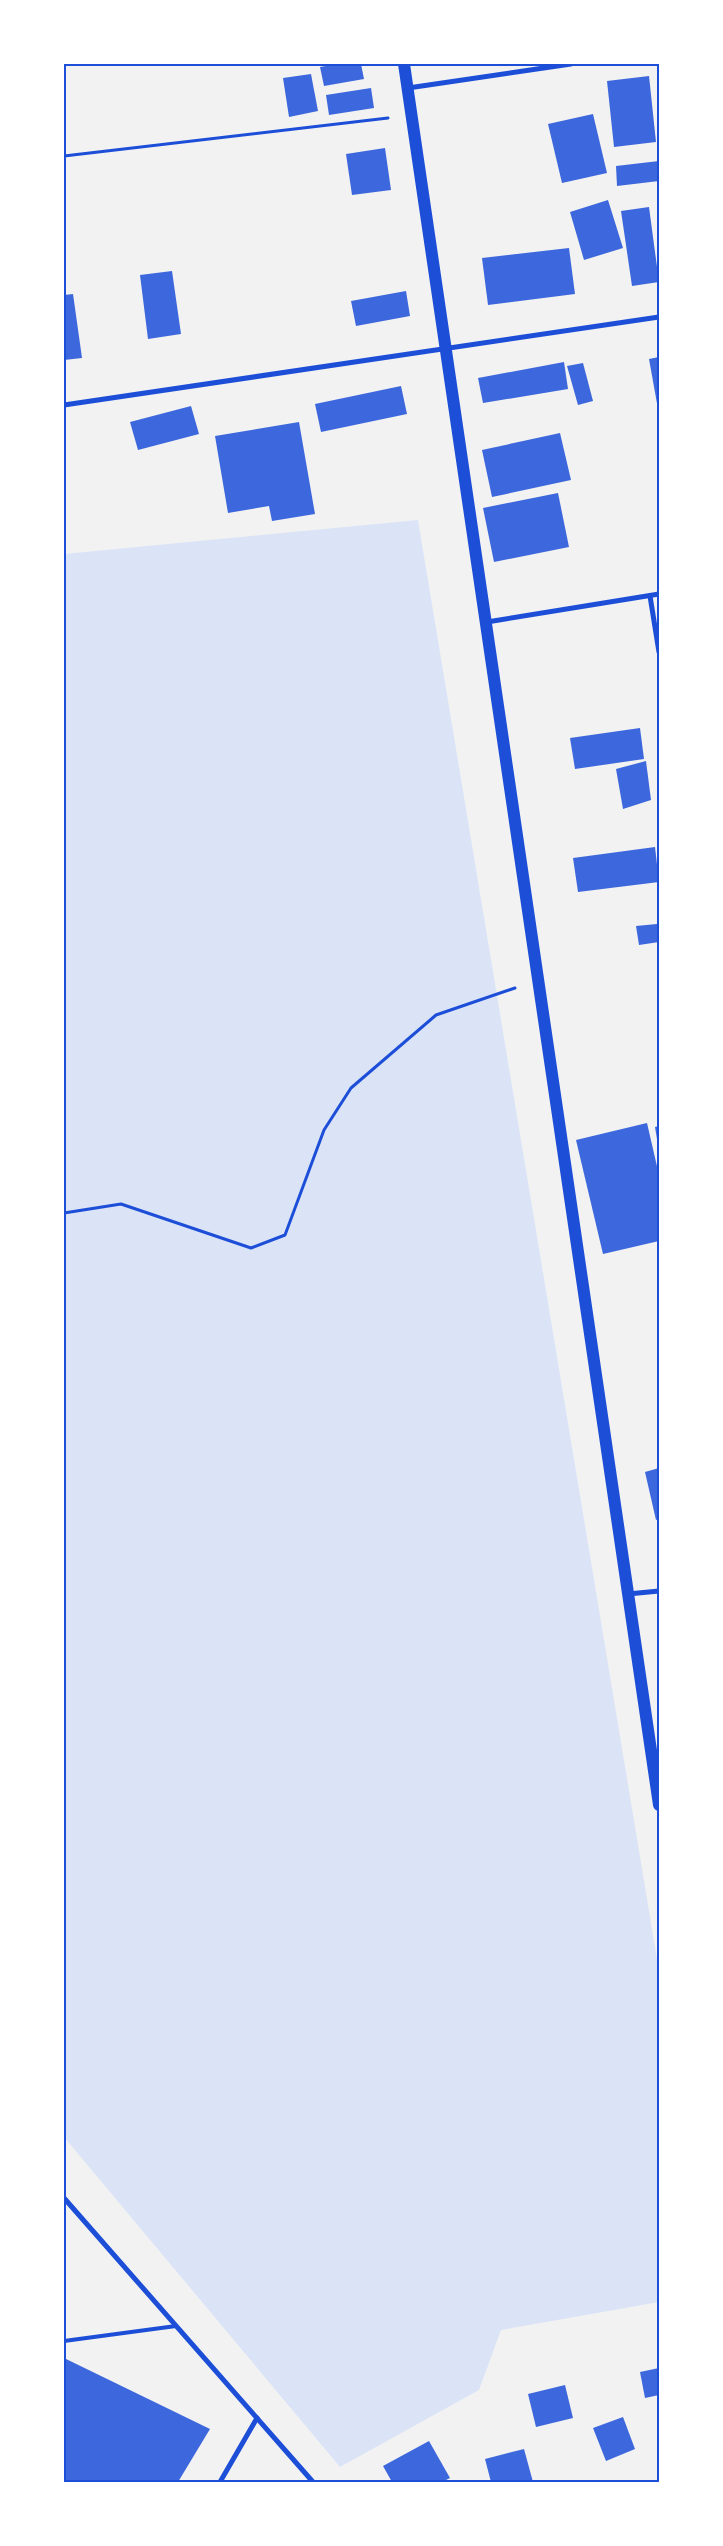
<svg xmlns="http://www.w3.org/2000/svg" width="723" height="2546" viewBox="0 0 723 2546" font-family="Mulish,sans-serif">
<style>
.green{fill:#dbe4f7}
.building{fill:#3d67dc}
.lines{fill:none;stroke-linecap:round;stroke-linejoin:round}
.path{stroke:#1d4ed8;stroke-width:3}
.service{stroke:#1d4ed8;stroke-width:4}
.minor{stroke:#1d4ed8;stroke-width:5}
.primary{stroke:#1d4ed8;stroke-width:12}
.neatline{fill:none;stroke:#1d4ed8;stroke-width:2}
</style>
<rect width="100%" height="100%" fill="#f2f2f2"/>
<polygon class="green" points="418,520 659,1971 659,2302 501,2330 479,2390 340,2467 64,2137 64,554"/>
<g class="building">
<polygon points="337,64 361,64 364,79 324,86 320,67"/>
<polygon points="311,74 318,111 289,117 283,78"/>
<polygon points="649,76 656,142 614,147 607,81"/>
<polygon points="371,88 374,108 329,115 326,95"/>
<polygon points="593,114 607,173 562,183 548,124"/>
<polygon points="385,148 391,190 352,195 346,154"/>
<polygon points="659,161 659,181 617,186 616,166"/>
<polygon points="608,200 623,248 584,260 570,212"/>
<polygon points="649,207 659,282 632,286 621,211"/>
<polygon points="569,248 575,294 488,305 482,258"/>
<polygon points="172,271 181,334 148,339 140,275"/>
<polygon points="406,291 410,316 356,326 351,301"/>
<polygon points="73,294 82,358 64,360 64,295"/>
<polygon points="659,357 659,409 658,409 649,359"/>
<polygon points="564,362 568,389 483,403 478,378"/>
<polygon points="583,363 593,401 578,405 567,366"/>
<polygon points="401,386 407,414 321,432 315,404"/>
<polygon points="191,406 199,434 138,450 130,422"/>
<polygon points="299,422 315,514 272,521 269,506 228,513 215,436"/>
<polygon points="560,433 571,480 492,497 482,450"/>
<polygon points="558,493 569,547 494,562 483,508"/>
<polygon points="640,728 644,759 575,769 570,738"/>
<polygon points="646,761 651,800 623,809 616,769"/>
<polygon points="655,847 659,882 578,892 573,858"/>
<polygon points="657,924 659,942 639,945 636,926"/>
<polygon points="647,1123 659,1175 659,1241 603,1254 576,1140"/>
<polygon points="659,1126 659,1145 658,1145 655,1127"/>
<polygon points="659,1468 659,1519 656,1520 645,1472"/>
<polygon points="64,2358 210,2429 178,2482 64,2482"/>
<polygon points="659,2368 659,2395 645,2398 640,2372"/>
<polygon points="565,2385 573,2418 536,2427 528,2394"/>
<polygon points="623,2417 635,2449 606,2461 593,2428"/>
<polygon points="429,2441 450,2478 442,2482 392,2482 383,2466"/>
<polygon points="524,2449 533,2482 491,2482 485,2459"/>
</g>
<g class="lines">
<g class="path">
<polyline points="64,156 388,118"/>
<polyline points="64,1213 121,1204 251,1248 285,1235 324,1130 351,1088 436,1015 515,988"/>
</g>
<polyline class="service" points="64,2341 176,2326"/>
<g class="minor">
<polyline points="408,88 571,64"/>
<polyline points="64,405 659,317"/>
<polyline points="650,596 659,652"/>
<polyline points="487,622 659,594"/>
<polyline points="628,1594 659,1591"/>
<polyline points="64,2198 313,2482"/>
<polyline points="220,2482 257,2418"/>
</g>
<polyline class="primary" points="404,64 659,1805"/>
</g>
<rect width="723" height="2546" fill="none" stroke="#ffffff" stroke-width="130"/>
<rect x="65" y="65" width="593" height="2416" class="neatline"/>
</svg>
